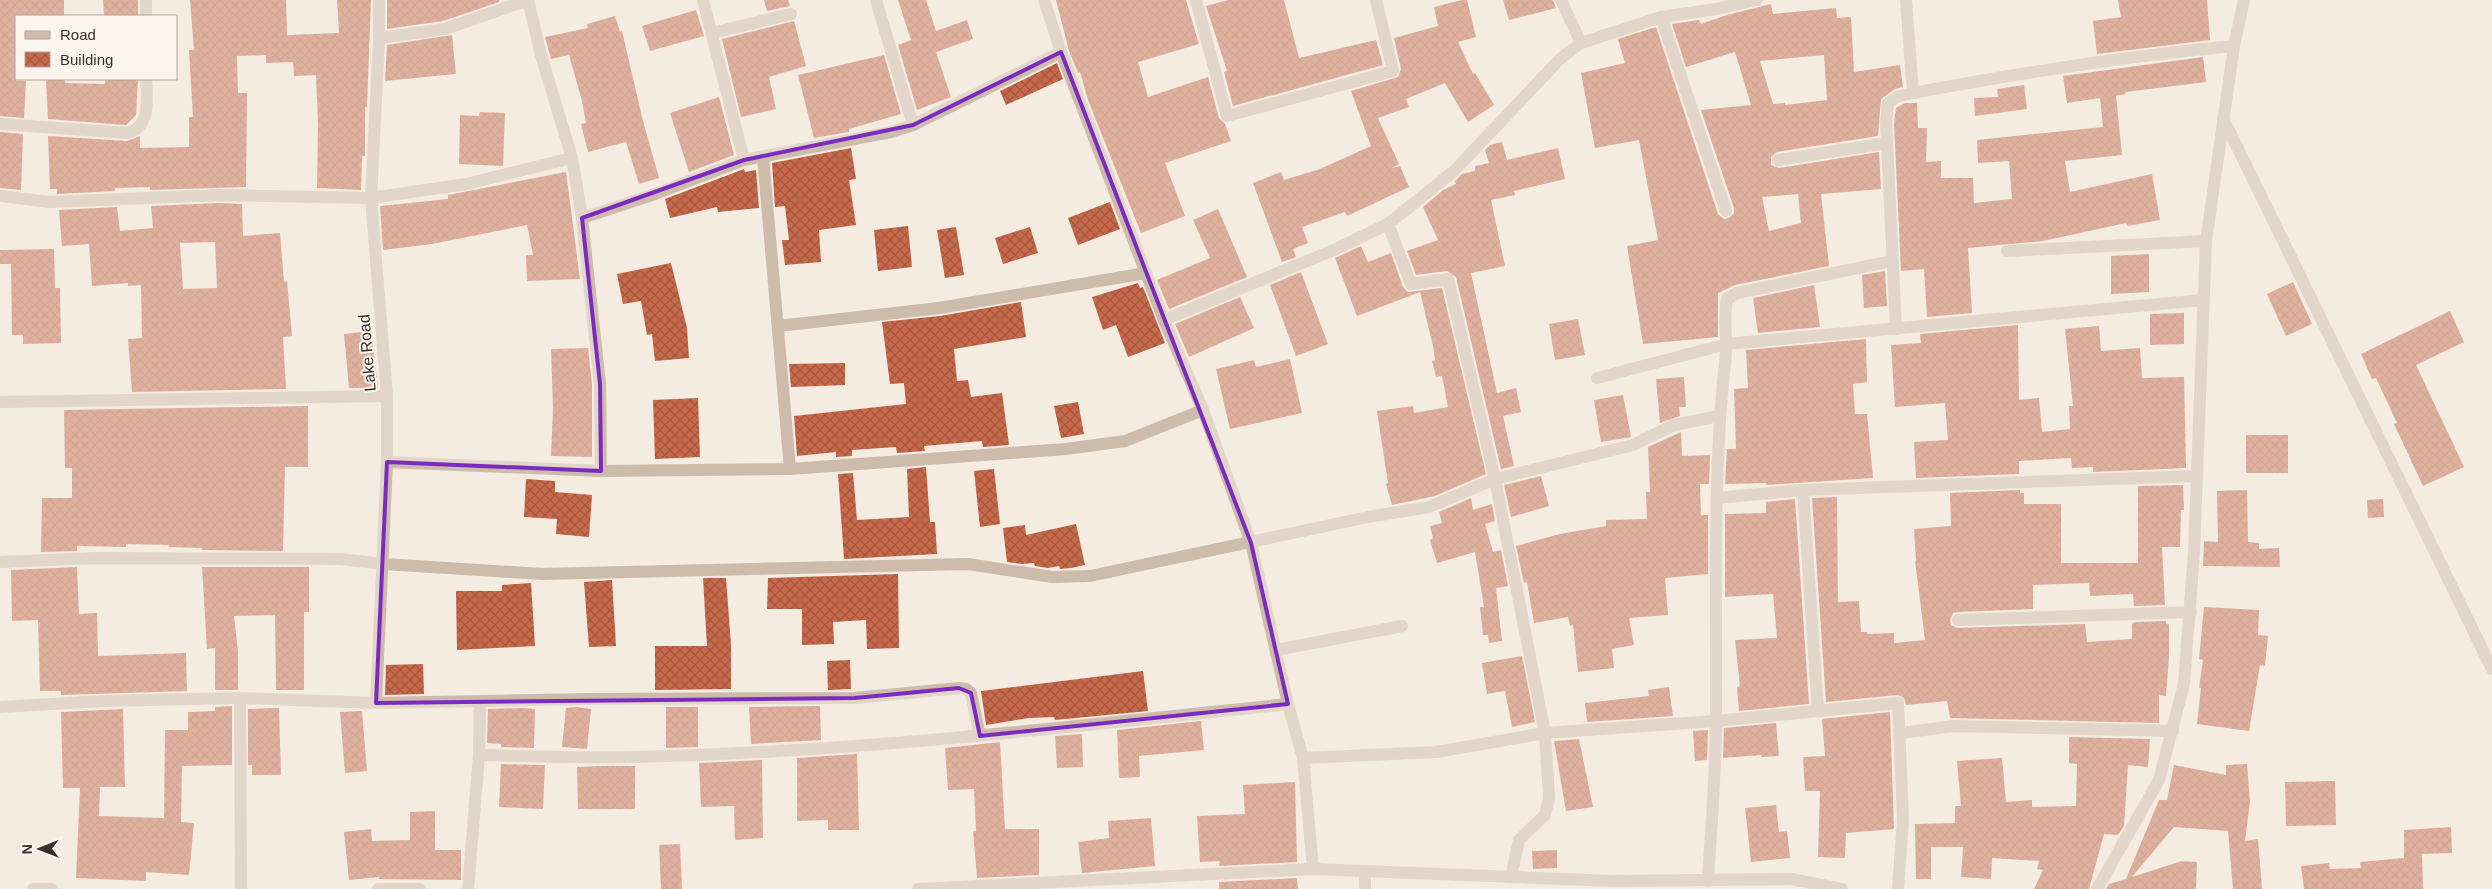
<svg xmlns="http://www.w3.org/2000/svg" width="2492" height="889" viewBox="0 0 2492 889" font-family="Arial,sans-serif">
<style>
.building{fill:url(#building-cross-hatch);fill-rule:evenodd}
.lines{fill:none;stroke-linecap:round;stroke-linejoin:round}
.minor{stroke:#cdbbac;stroke-width:12}
.marked{fill:none;stroke:#7b2cbf;stroke-width:4;stroke-linejoin:round}
.labels{text-anchor:middle;dominant-baseline:central;stroke-width:4;stroke-linejoin:round;paint-order:stroke}
.street-label{font-size:16px;fill:#3b302b;stroke:#fbf5ee}
</style>
<defs>
<pattern id="building-cross-hatch" width="8" height="8" patternUnits="userSpaceOnUse" patternTransform="scale(1.25)"><rect width="8" height="8" fill="#c8694b"/><path d="M0 0l8 8M0 8l8-8" fill="none" stroke="#a4573f"/></pattern>
</defs>
<rect width="100%" height="100%" fill="#f4ebe1"/>
<g class="building">
<polygon points="0,0 64,0 64,16 16,16 16,81 26,81 24,118 0,116"/>
<polygon points="103,0 138,0 138,16 104,16"/>
<polygon points="190,0 286,0 287,35 339,33 337,0 371,0 367,107 365,107 365,156 362,156 361,190 317,188 318,123 316,75 294,76 293,62 266,63 266,55 237,56 238,93 247,93 246,187 150,190 150,187 115,188 115,191 57,194 57,189 50,189 48,136 127,141 140,136 140,148 189,147 189,117 193,117 189,50 194,50"/>
<polygon points="387,0 499,0 499,2 443,21 387,29"/>
<polygon points="764,0 788,0 790,6 767,11"/>
<polygon points="898,0 926,0 936,31 967,20 973,39 936,52 951,97 917,110 898,45 911,40"/>
<polygon points="1056,0 1186,0 1199,44 1138,62 1148,97 1208,77 1219,118 1225,124 1231,141 1165,163 1185,216 1141,233 1088,100 1080,72 1078,73 1069,51"/>
<polygon points="1228,0 1284,0 1299,58 1376,40 1383,65 1233,106 1224,72 1227,71 1206,6"/>
<polygon points="1462,0 1467,0 1476,37 1458,42 1473,74 1475,73 1494,105 1468,122 1445,83 1406,99 1409,107 1378,118 1399,164 1392,168 1400,166 1409,187 1347,216 1345,212 1302,227 1308,243 1293,249 1296,257 1282,262 1253,183 1281,172 1284,180 1320,169 1371,146 1351,91 1398,77 1401,69 1394,38 1438,26 1434,7"/>
<polygon points="1503,0 1553,0 1556,8 1509,20"/>
<polygon points="2118,0 2207,0 2210,40 2097,54 2093,21 2121,17"/>
<path d="M1771,4L1773,14L1836,8L1837,18L1851,17L1854,72L1900,65L1903,87L1895,89L1881,99L1878,136L1777,152L1771,157V165L1779,168L1879,152L1881,189L1821,194L1829,266L1735,285L1718,293V337L1643,344L1627,246L1658,240L1639,140L1595,148L1581,73L1625,63L1618,39L1656,27L1718,214L1724,219L1729,218L1734,213V208L1701,110L1751,105L1735,52L1686,67L1672,24L1699,20L1701,24L1727,15ZM1824,55L1827,100L1785,105V103L1773,104L1760,61ZM1798,194L1801,223L1769,231L1762,197Z"/>
<polygon points="696,10 704,36 650,51 642,26"/>
<polygon points="615,16 620,32 622,31 643,121 659,178 639,184 626,142 588,152 581,124 586,123 582,101 569,55 551,59 545,37 588,28 587,24"/>
<polygon points="794,21 806,66 769,77 776,109 741,117 722,39"/>
<polygon points="452,35 456,74 385,81 387,45"/>
<polygon points="884,55 901,114 849,129 849,132 814,138 798,75"/>
<polygon points="2203,57 2206,82 2125,92 2126,94 2116,96 2122,155 2065,161 2070,192 2152,174 2160,220 2127,226 2126,223 2043,241 1968,248 1972,313 1927,317 1924,269 1901,271 1894,123 1896,108 1905,103 1917,103 1918,128 1927,128 1926,162 1941,161 1941,178 1973,178 1974,203 2012,199 2009,161 1978,163 1977,140 2103,127 2100,98 2067,103 2063,76"/>
<polygon points="1057,63 1063,79 1006,105 1000,91"/>
<polygon points="46,79 65,79 65,83 105,84 105,79 138,79 136,115 126,125 48,119"/>
<polygon points="2024,85 2027,109 1975,116 1974,98 1998,97 1997,89"/>
<polygon points="719,97 734,155 689,172 670,113"/>
<polygon points="480,112 505,113 503,166 459,164 460,115 479,116"/>
<polygon points="0,132 23,134 21,190 0,188"/>
<polygon points="1502,142 1507,160 1558,148 1565,179 1514,191 1515,195 1491,200 1505,266 1471,273 1497,393 1516,388 1521,412 1503,416 1514,466 1501,469 1456,277 1447,271 1416,275 1407,251 1438,240 1423,207 1443,190 1456,184 1455,181 1462,174 1475,171 1475,166 1489,163 1485,150 1490,145"/>
<polygon points="851,148 856,179 849,180 856,225 819,230 821,262 785,265 782,240 789,240 785,206 775,207 772,163"/>
<polygon points="744,169 745,172 756,170 759,208 718,212 717,207 670,218 665,199"/>
<polygon points="566,172 580,279 527,281 526,255 533,255 527,225 432,244 383,250 380,206 448,199 448,195"/>
<polygon points="1110,202 1120,229 1078,245 1068,218"/>
<path d="M219,203L242,204L243,236L280,233L284,282L287,281L292,336L283,337L286,389L132,392L128,339L142,338L141,285L128,286V283L92,286L89,244L62,246L59,210L117,207L120,231L153,228L151,206ZM215,242L217,288L183,289L180,243Z"/>
<polygon points="1218,209 1247,277 1169,309 1157,280 1210,258 1193,220"/>
<polygon points="908,226 912,267 878,271 874,230"/>
<polygon points="956,227 964,275 945,278 937,230"/>
<polygon points="1030,227 1038,253 1003,264 995,238"/>
<polygon points="1361,246 1368,262 1391,253 1403,287 1408,292 1442,288 1486,474 1435,496 1392,505 1386,484 1388,483 1377,411 1413,406 1414,413 1448,407 1442,376 1436,377 1432,361 1435,360 1433,346 1420,292 1357,316 1335,258"/>
<polygon points="54,249 55,288 60,288 61,343 23,344 23,335 12,335 11,264 0,264 0,250"/>
<polygon points="2149,254 2149,292 2111,294 2111,256"/>
<polygon points="671,263 687,328 689,358 655,361 652,334 647,335 641,301 623,304 617,274"/>
<polygon points="1885,271 1887,306 1864,308 1862,275"/>
<polygon points="1301,272 1328,344 1296,356 1270,285"/>
<polygon points="2293,282 2312,324 2286,336 2267,294"/>
<polygon points="1138,283 1140,288 1143,287 1165,343 1128,357 1116,325 1103,330 1092,297"/>
<polygon points="1814,285 1820,327 1758,333 1753,298"/>
<polygon points="1240,297 1254,328 1189,357 1175,324"/>
<polygon points="1021,302 1026,337 954,349 957,381 968,380 971,397 1002,393 1009,445 983,447 982,441 924,446 925,451 897,453 896,447 852,450 852,456 836,457 836,452 797,456 794,416 906,404 904,383 890,384 882,322 940,316"/>
<polygon points="2450,311 2464,342 2416,365 2464,467 2423,486 2394,424 2397,423 2376,378 2372,379 2361,354"/>
<polygon points="2184,313 2184,344 2150,345 2150,314"/>
<polygon points="1578,319 1585,355 1555,360 1549,324"/>
<polygon points="2018,325 2019,400 2039,398 2042,432 2070,429 2069,406 2073,406 2065,329 2099,326 2101,351 2140,348 2142,378 2184,377 2186,468 2093,472 2093,467 2072,468 2071,458 2019,461 2019,474 1916,478 1914,442 1948,440 1945,403 1895,407 1891,345 1921,343 1920,334"/>
<polygon points="371,331 378,388 349,388 344,334"/>
<polygon points="1866,339 1867,382 1853,384 1855,414 1867,414 1873,478 1766,485 1766,483 1725,484 1727,449 1736,449 1734,389 1748,388 1746,350"/>
<polygon points="588,348 592,384 592,457 551,456 553,408 551,349"/>
<polygon points="1290,359 1302,413 1230,429 1216,369 1254,360 1256,367"/>
<polygon points="845,363 845,385 791,387 789,364"/>
<polygon points="1684,377 1686,407 1679,407 1680,416 1660,423 1656,379"/>
<polygon points="1623,395 1631,437 1601,442 1594,400"/>
<polygon points="698,398 700,457 655,459 653,400"/>
<polygon points="1078,402 1084,434 1061,438 1054,406"/>
<polygon points="308,406 308,467 285,467 283,551 202,550 202,548 168,547 169,545 126,544 126,547 77,546 77,551 41,552 42,498 72,498 72,468 65,468 64,410"/>
<polygon points="1681,432 1682,456 1710,455 1709,484 1700,484 1701,515 1708,515 1708,574 1665,578 1668,615 1629,618 1634,645 1612,649 1614,668 1578,672 1573,625 1570,626 1568,617 1534,623 1527,582 1524,583 1516,546 1560,534 1606,526 1606,520 1647,519 1646,492 1650,492 1648,447"/>
<rect x="2246" y="435" width="42" height="38"/>
<polygon points="926,467 930,522 935,522 937,554 844,559 838,474 853,473 857,520 909,517 907,469"/>
<polygon points="994,469 1000,524 980,527 974,471"/>
<polygon points="1541,476 1549,506 1511,517 1504,485"/>
<polygon points="526,479 555,481 555,492 592,495 589,537 556,534 557,519 524,517"/>
<polygon points="2183,485 2184,510 2181,510 2180,547 2162,547 2165,605 2134,606 2133,594 2090,596 2089,583 2033,585 2033,609 1958,612 1953,613 1950,620 1951,625 1958,628 2085,624 2087,642 2132,639 2132,624 2135,622 2166,621 2166,624 2169,624 2169,657 2166,696 2159,695 2159,723 1950,718 1947,701 1906,705 1904,698 1898,695 1826,702 1812,498 1837,497 1838,602 1859,601 1861,632 1867,632 1867,634 1894,633 1894,643 1925,640 1915,561 1916,561 1914,529 1951,526 1950,493 2020,490 2020,493 2024,493 2024,504 2061,504 2061,563 2138,563 2138,486"/>
<polygon points="2247,490 2248,542 2259,543 2259,549 2279,548 2280,567 2203,566 2204,541 2218,542 2217,491"/>
<polygon points="1471,498 1473,510 1492,504 1495,521 1485,524 1493,552 1501,550 1508,586 1496,588 1502,641 1489,643 1488,635 1483,635 1480,607 1484,607 1475,552 1437,563 1430,540 1433,538 1430,526 1442,523 1439,512"/>
<polygon points="1795,499 1809,704 1739,711 1737,687 1740,686 1735,640 1777,638 1773,594 1725,597 1725,514 1766,513 1766,502"/>
<polygon points="2383,499 2384,517 2368,518 2367,500"/>
<polygon points="1076,524 1085,565 1071,568 1060,569 1059,566 1048,568 1035,566 1034,563 1021,564 1007,562 1003,528 1025,525 1026,535"/>
<polygon points="77,567 79,614 97,613 98,656 186,653 187,691 61,695 61,691 40,691 38,620 12,621 11,570"/>
<polygon points="202,567 309,567 309,612 304,612 304,690 276,690 275,615 234,616 238,651 238,690 215,690 215,648 207,649"/>
<polygon points="898,574 899,648 867,649 866,620 833,622 834,644 802,645 802,609 767,609 768,578"/>
<polygon points="703,578 726,578 731,645 731,689 655,690 655,646 707,646"/>
<polygon points="612,580 616,646 589,647 584,582"/>
<polygon points="531,583 535,646 457,650 456,591 502,591 502,585"/>
<polygon points="2204,607 2259,610 2258,635 2268,636 2265,666 2260,665 2249,731 2197,724 2201,688 2199,688 2203,660 2199,659"/>
<polygon points="1522,656 1535,722 1512,727 1505,691 1487,694 1482,663"/>
<polygon points="850,660 851,689 828,690 827,661"/>
<polygon points="423,664 424,694 385,695 386,665"/>
<polygon points="1143,671 1148,711 1055,720 1054,717 1029,718 986,725 981,691"/>
<polygon points="1669,687 1673,716 1587,722 1585,703 1649,696 1648,690"/>
<polygon points="232,706 232,765 182,766 181,822 194,823 189,875 146,872 146,881 76,878 80,788 63,788 61,712 123,709 125,787 100,787 99,816 164,818 165,730 188,730 188,712 215,711 215,707"/>
<polygon points="820,706 821,740 751,744 749,707"/>
<polygon points="576,707 591,709 587,749 562,747 566,708"/>
<polygon points="666,707 698,707 698,747 666,748"/>
<polygon points="279,708 281,775 252,775 252,765 248,765 248,709"/>
<polygon points="523,708 535,709 534,748 501,747 501,744 487,743 488,709"/>
<polygon points="362,711 367,771 345,773 340,712"/>
<polygon points="1890,712 1894,829 1846,833 1845,858 1818,857 1820,791 1805,791 1803,757 1825,756 1822,719"/>
<polygon points="1201,721 1204,750 1139,756 1140,777 1119,778 1117,730"/>
<polygon points="1776,723 1779,756 1762,757 1761,755 1723,758 1724,728"/>
<polygon points="1708,730 1707,760 1695,761 1693,731"/>
<polygon points="1082,734 1083,767 1057,768 1055,736"/>
<polygon points="2069,737 2150,739 2148,767 2128,765 2124,826 2118,835 2104,834 2089,889 2034,889 2043,870 2037,869 2039,861 1992,858 1991,879 1961,877 1963,847 1931,847 1931,879 1916,879 1915,824 1955,823 1955,806 1961,806 1957,761 2002,758 2006,802 2032,800 2032,807 2076,806 2077,764 2069,763"/>
<polygon points="1579,739 1593,807 1566,811 1554,741"/>
<polygon points="1000,742 1005,829 1039,829 1039,875 977,878 973,831 976,831 974,789 948,790 945,748"/>
<polygon points="857,754 859,830 828,830 828,820 797,821 797,758"/>
<polygon points="762,760 763,838 735,840 734,806 701,807 699,763"/>
<polygon points="501,764 545,765 543,809 499,807"/>
<polygon points="2247,764 2250,802 2245,841 2258,839 2262,889 2233,889 2228,831 2174,827 2132,877 2182,861 2197,862 2196,889 2106,889 2109,884 2126,879 2159,800 2167,800 2174,765 2226,775 2226,765"/>
<polygon points="601,766 635,766 635,809 578,809 577,767"/>
<polygon points="2335,781 2336,825 2286,826 2285,782"/>
<polygon points="1295,782 1297,862 1219,866 1220,861 1200,862 1197,816 1245,814 1243,785"/>
<polygon points="1776,805 1779,832 1787,831 1790,858 1751,862 1745,808"/>
<polygon points="435,811 435,850 461,850 461,880 379,879 379,877 349,880 344,832 371,829 372,841 410,840 410,812"/>
<polygon points="1151,818 1155,866 1082,873 1078,842 1109,838 1108,821"/>
<polygon points="2451,827 2452,853 2422,854 2423,889 2304,889 2301,866 2329,863 2330,869 2361,868 2360,862 2404,858 2404,830"/>
<polygon points="680,844 682,889 661,889 659,845"/>
<polygon points="1557,850 1557,868 1533,869 1532,851"/>
<polygon points="1297,878 1298,889 1219,889 1219,882"/>
</g>
<g class="lines">
<g class="minor">
<polyline points="146,0 146,16"/>
<polyline points="528,0 541,55 572,158 582,218 600,384 601,471"/>
<polyline points="703,0 744,160"/>
<polyline points="876,0 913,125"/>
<polyline points="1044,0 1061,52 1164,320 1203,410 1251,543 1288,704 1303,758 1313,869"/>
<polyline points="1196,0 1227,116 1393,71 1376,0"/>
<polyline points="1561,0 1581,43"/>
<polyline points="1661,17 1726,211"/>
<polyline points="712,33 791,14"/>
<polyline points="379,38 445,29 528,0"/>
<path d="M1913,93C2020,73 2126,56 2234,46"/>
<polyline points="2223,118 2492,669"/>
<path d="M0,124L128,133C151,126 147,99 146,79"/>
<polyline points="763,157 790,469"/>
<polyline points="1778,160 1887,143"/>
<polyline points="0,196 50,202 219,195 371,198 466,184 572,158"/>
<polyline points="582,218 655,194 744,160 891,132 913,125 1061,52"/>
<polyline points="1388,224 1411,284 1448,279 1495,479 1545,733 1549,798 1545,815 1519,840 1511,877"/>
<polyline points="2007,251 2206,241"/>
<polyline points="1164,320 1336,249 1388,224 1454,171 1560,59 1581,43 1661,17 1716,9 1757,0"/>
<polyline points="778,326 939,308 1146,273"/>
<polyline points="1896,329 1886,123 1888,103 1899,96 1913,93 1906,0"/>
<polyline points="1597,378 1727,344 2203,300"/>
<polyline points="0,402 387,396"/>
<polyline points="387,462 601,471 790,469 1066,449 1125,441 1203,410"/>
<polyline points="1803,490 1818,711"/>
<polyline points="1717,498 1803,490 2197,476"/>
<polyline points="0,562 96,558 340,559 384,564 542,574 968,564 1052,577 1090,576 1368,517 1429,507 1495,479 1633,445 1674,425 1719,416"/>
<polyline points="1958,620 2191,612"/>
<polyline points="1276,650 1402,626"/>
<polyline points="240,698 241,889"/>
<polyline points="376,703 387,462 387,396 371,198 379,38 379,0"/>
<polyline points="0,707 103,701 240,698 376,703 586,699 855,698 959,688 966,689 971,693 980,736"/>
<polyline points="1901,733 1954,726 2173,731"/>
<path d="M479,755C531,756 583,758 634,757C853,752 1070,727 1288,704"/>
<polyline points="1303,758 1436,752 1545,733 1716,721 1898,703 1903,820 1898,889"/>
<path d="M1708,881C1711,827 1716,773 1716,719C1717,600 1712,481 1725,363C1728,342 1723,320 1727,299L1737,293L1892,261"/>
<polyline points="33,889 52,889"/>
<polyline points="378,889 420,889"/>
<polyline points="468,889 479,755 480,702"/>
<polyline points="918,889 1313,869 1615,881 1791,879 1842,889"/>
<polyline points="1365,889 1365,872"/>
<polyline points="2097,889 2159,780 2184,684 2194,552 2206,241 2234,46 2244,0"/>
</g>
</g>
<path d="M0 0H2492V889H0ZM1061,52L1251,543L1288,704L980,736L971,693L959,688L855,698L376,703L387,462L601,471L600,384L582,218L744,160L913,125Z" fill="#f4ebe1" fill-opacity=".55" fill-rule="evenodd"/>
<path class="marked" d="M1061,52L1251,543L1288,704L980,736L971,693L959,688L855,698L376,703L387,462L601,471L600,384L582,218L744,160L913,125Z"/>
<g class="labels">
<g class="street-label">
<text transform="translate(367 353) rotate(-95)">Lake Road</text>
</g>
</g>
<rect x="15" y="15" width="162" height="65" fill="#fbf5ee" stroke="#aea6a0"/>
<rect x="25" y="31" width="25" height="8" fill="#cdbbac" stroke="#aea6a0"/>
<text x="60" y="40" font-size="15" fill="#3b302b">Road</text>
<rect x="25" y="52" width="25" height="15" fill="url(#building-cross-hatch)" stroke="#aea6a0"/>
<text x="60" y="65" font-size="15" fill="#3b302b">Building</text>
<g transform="translate(40 849) rotate(269)" stroke="#fbf5ee" stroke-width="4" paint-order="stroke">
<path d="M0-4L9 19L0 12L-9 19Z" fill="#3b302b"/>
<text y="-8" font-size="14" font-weight="bold" text-anchor="middle" fill="#3b302b">N</text>
</g>
</svg>
